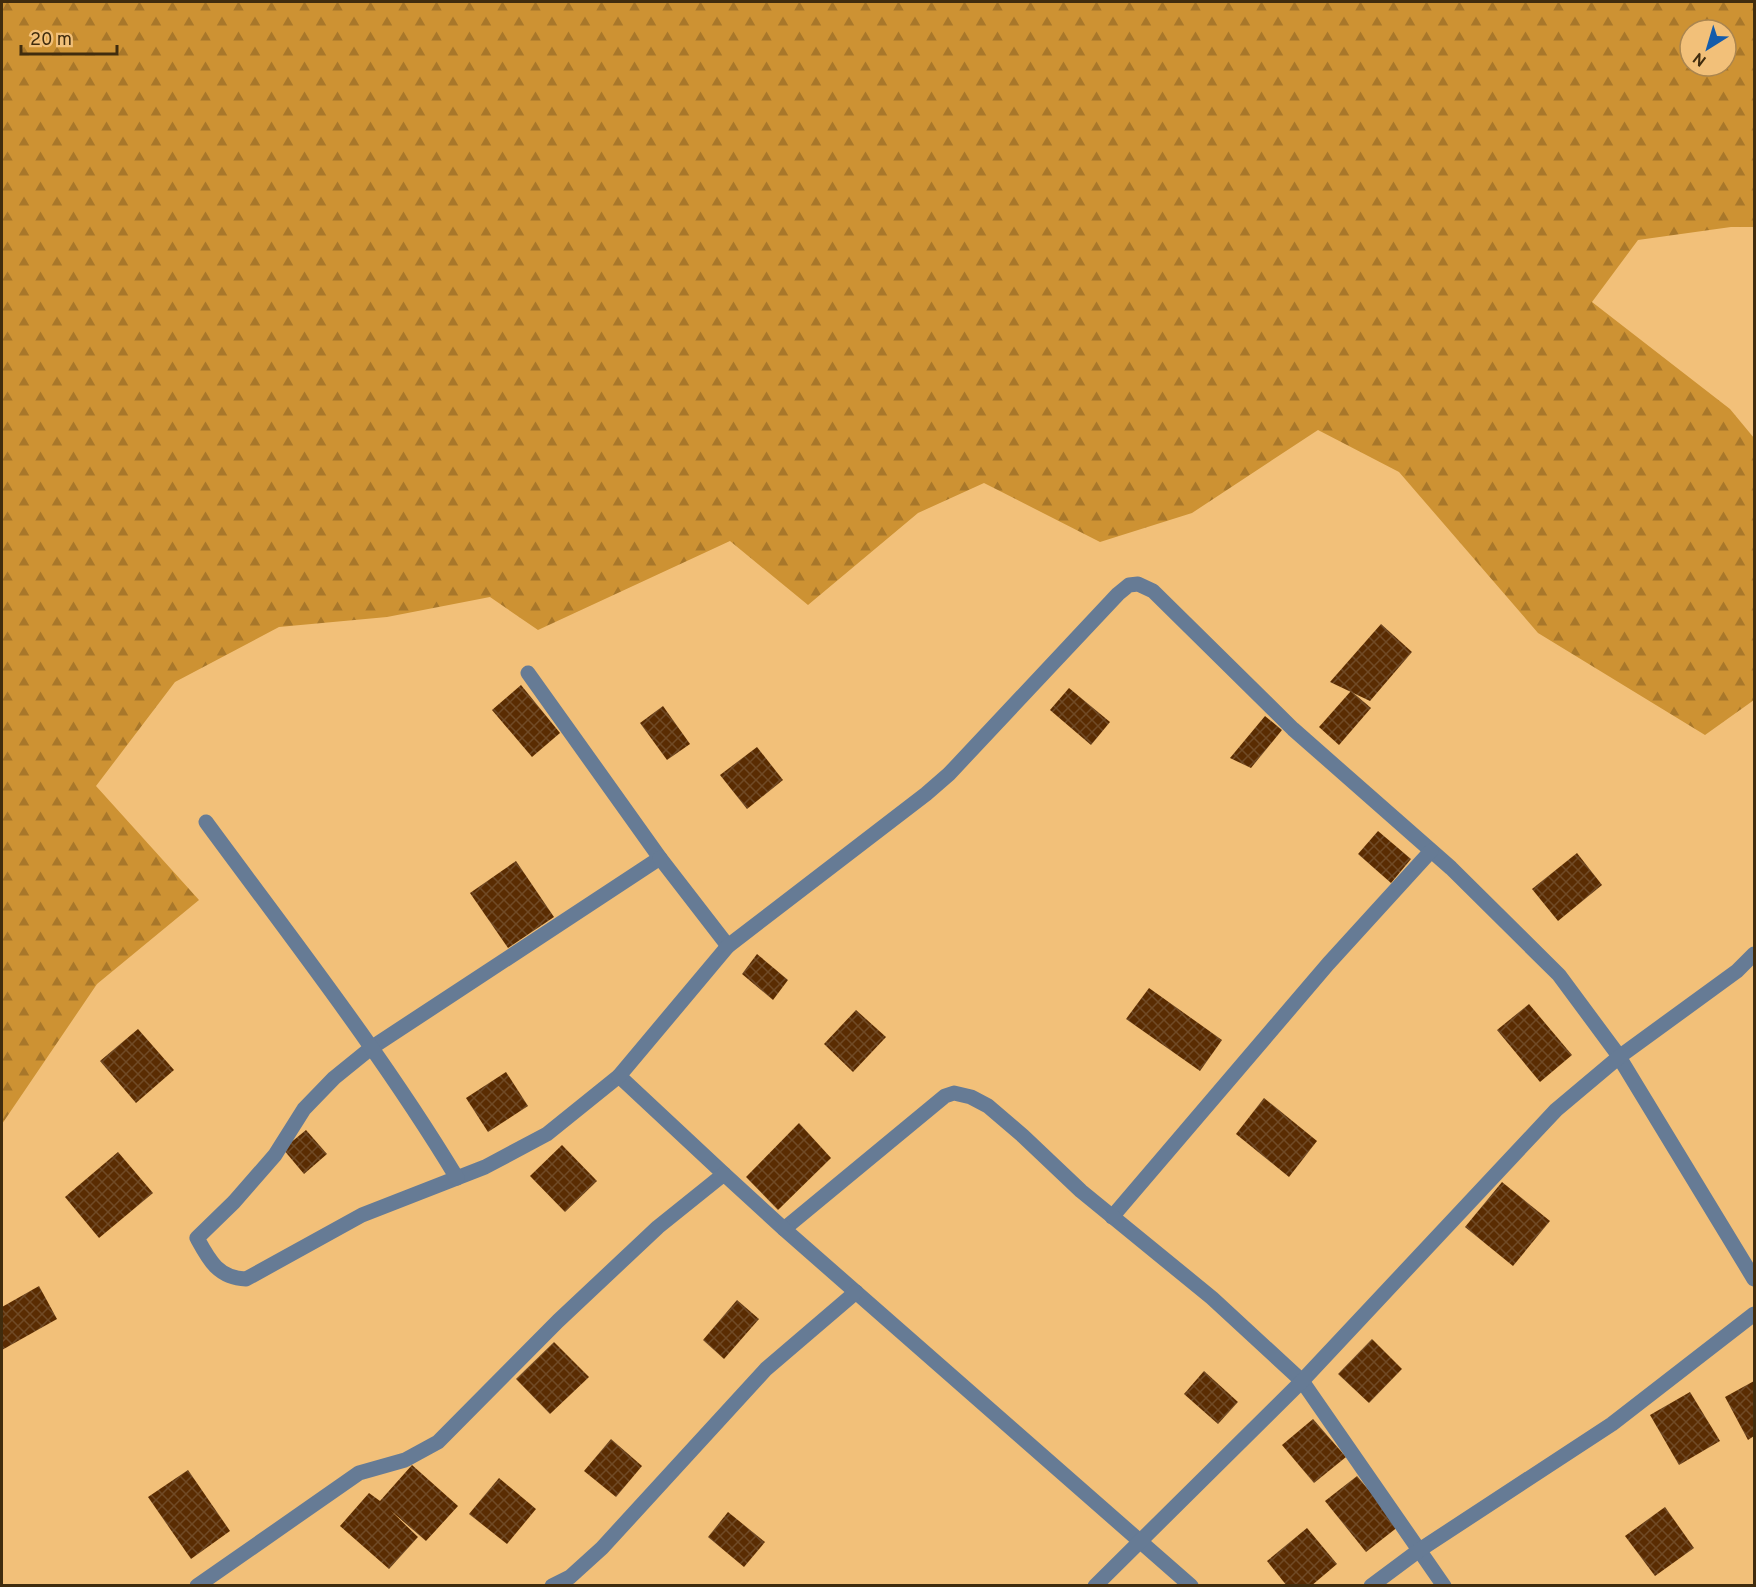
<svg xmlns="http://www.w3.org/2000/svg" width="1756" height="1587" viewBox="0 0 1756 1587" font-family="Overpass,sans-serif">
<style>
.forest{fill:url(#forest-firs);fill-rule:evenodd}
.building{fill:url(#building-cross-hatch)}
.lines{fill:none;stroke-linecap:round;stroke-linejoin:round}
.minor{stroke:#667b95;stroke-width:15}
</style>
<defs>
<pattern id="forest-firs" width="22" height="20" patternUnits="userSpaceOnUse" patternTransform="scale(1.5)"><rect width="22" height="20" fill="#cd9233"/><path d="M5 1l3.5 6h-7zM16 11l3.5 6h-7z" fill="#a8772a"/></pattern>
<pattern id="building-cross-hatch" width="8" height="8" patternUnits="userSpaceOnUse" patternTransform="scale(1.5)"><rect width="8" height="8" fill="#5a2c02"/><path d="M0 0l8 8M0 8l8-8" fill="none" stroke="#704a26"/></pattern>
</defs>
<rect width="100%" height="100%" fill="#f2c079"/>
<path class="forest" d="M2,2H1754V227H1731L1638,240L1592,302L1730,409L1754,438V700L1705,735L1538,633L1399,472L1318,430L1192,513L1100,542L984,483L918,513L808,605L730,541L538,630L490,597L387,617L279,627L175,682L96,786L199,900L97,984L2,1124ZM1690,30H1726V66H1690Z"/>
<g class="building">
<polygon points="1381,624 1412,652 1370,701 1330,682"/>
<polygon points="521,685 560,733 532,757 492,710"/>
<polygon points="1069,688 1110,722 1091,745 1050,710"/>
<polygon points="1351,691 1371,708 1339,745 1319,727"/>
<polygon points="663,706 690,744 667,760 640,723"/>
<polygon points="1265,716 1282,730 1251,768 1230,758"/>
<polygon points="757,747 783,780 747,809 720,775"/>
<polygon points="1378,831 1411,859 1391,883 1358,854"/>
<polygon points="1577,853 1602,885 1558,921 1532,889"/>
<polygon points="516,861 554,917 508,948 470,893"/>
<polygon points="757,954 788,980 773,1000 742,974"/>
<polygon points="1149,988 1222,1040 1200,1071 1126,1019"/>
<polygon points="1529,1004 1572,1055 1540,1082 1497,1030"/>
<polygon points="856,1010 886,1037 853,1072 824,1044"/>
<polygon points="138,1029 174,1070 136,1103 100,1061"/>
<polygon points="506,1072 528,1106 488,1132 466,1098"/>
<polygon points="1264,1098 1317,1141 1289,1177 1236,1134"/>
<polygon points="799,1123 831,1158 778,1210 746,1177"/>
<polygon points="306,1130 327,1154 304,1174 283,1149"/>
<polygon points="562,1145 597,1181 565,1212 530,1176"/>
<polygon points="118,1152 153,1193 99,1238 65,1197"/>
<polygon points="1502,1182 1550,1221 1513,1266 1465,1227"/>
<polygon points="39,1286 57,1319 2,1350 2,1307"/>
<polygon points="737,1300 759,1319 724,1359 703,1340"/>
<polygon points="1372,1339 1402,1369 1369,1403 1338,1374"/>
<polygon points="554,1342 589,1377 550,1414 516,1379"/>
<polygon points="1204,1371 1238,1402 1218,1424 1184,1394"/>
<polygon points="1754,1381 1754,1436 1748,1440 1725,1397"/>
<polygon points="1690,1392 1720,1441 1679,1465 1650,1415"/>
<polygon points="1313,1419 1346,1457 1314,1483 1282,1445"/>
<polygon points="611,1439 642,1466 616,1497 584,1471"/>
<polygon points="412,1465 458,1506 426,1541 390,1510 418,1537 389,1569 340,1526 369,1493 380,1501"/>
<polygon points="188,1470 230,1531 191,1559 148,1497"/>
<polygon points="1357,1476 1399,1526 1366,1552 1325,1501"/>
<polygon points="499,1478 536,1509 507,1544 469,1514"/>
<polygon points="1665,1507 1694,1548 1655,1576 1625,1536"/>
<polygon points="728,1512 765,1542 744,1567 708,1537"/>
<polygon points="1307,1528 1337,1564 1311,1586 1287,1586 1267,1561"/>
</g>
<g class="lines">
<g class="minor">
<path d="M528,673L660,858L371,1048L334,1078L304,1109L275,1155L234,1202L197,1238C209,1260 218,1278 246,1279L362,1215L485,1167L547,1134L619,1076L724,1174"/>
<path d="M206,822C292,939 382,1054 457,1178"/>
<polyline points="660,858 728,946"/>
<polyline points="619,1076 728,946 926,794 949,774 1118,594 1129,585 1138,584 1153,591 1293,729 1451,868 1559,975 1616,1052 1754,1279"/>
<polyline points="1112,1217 1328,964 1431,851"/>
<polyline points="784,1229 945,1096 954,1093 971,1097 988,1106 1023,1136 1081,1191 1212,1298 1302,1381 1444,1586"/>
<polyline points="197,1586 359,1473 405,1460 438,1442 558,1321 658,1227 724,1174 784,1229 1191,1586"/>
<polyline points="552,1586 570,1577 602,1548 766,1369 856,1292"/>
<polyline points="1095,1586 1302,1381 1556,1110 1619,1057 1737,971 1754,954"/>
<polyline points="1371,1586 1418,1551 1612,1424 1754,1314"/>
</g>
</g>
<rect width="1756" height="1587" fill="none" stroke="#402c0e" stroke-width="6"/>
<g transform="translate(1708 48) rotate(217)"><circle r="28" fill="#f2c079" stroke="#ab854e" stroke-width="1.5"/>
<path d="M0-4.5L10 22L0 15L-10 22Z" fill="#145cab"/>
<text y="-9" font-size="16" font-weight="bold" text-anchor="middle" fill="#402c0e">N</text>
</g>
<path d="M21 45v9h96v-9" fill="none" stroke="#402c0e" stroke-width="3"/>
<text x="30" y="45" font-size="18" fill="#402c0e" stroke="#f2c079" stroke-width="4.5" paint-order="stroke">20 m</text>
</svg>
